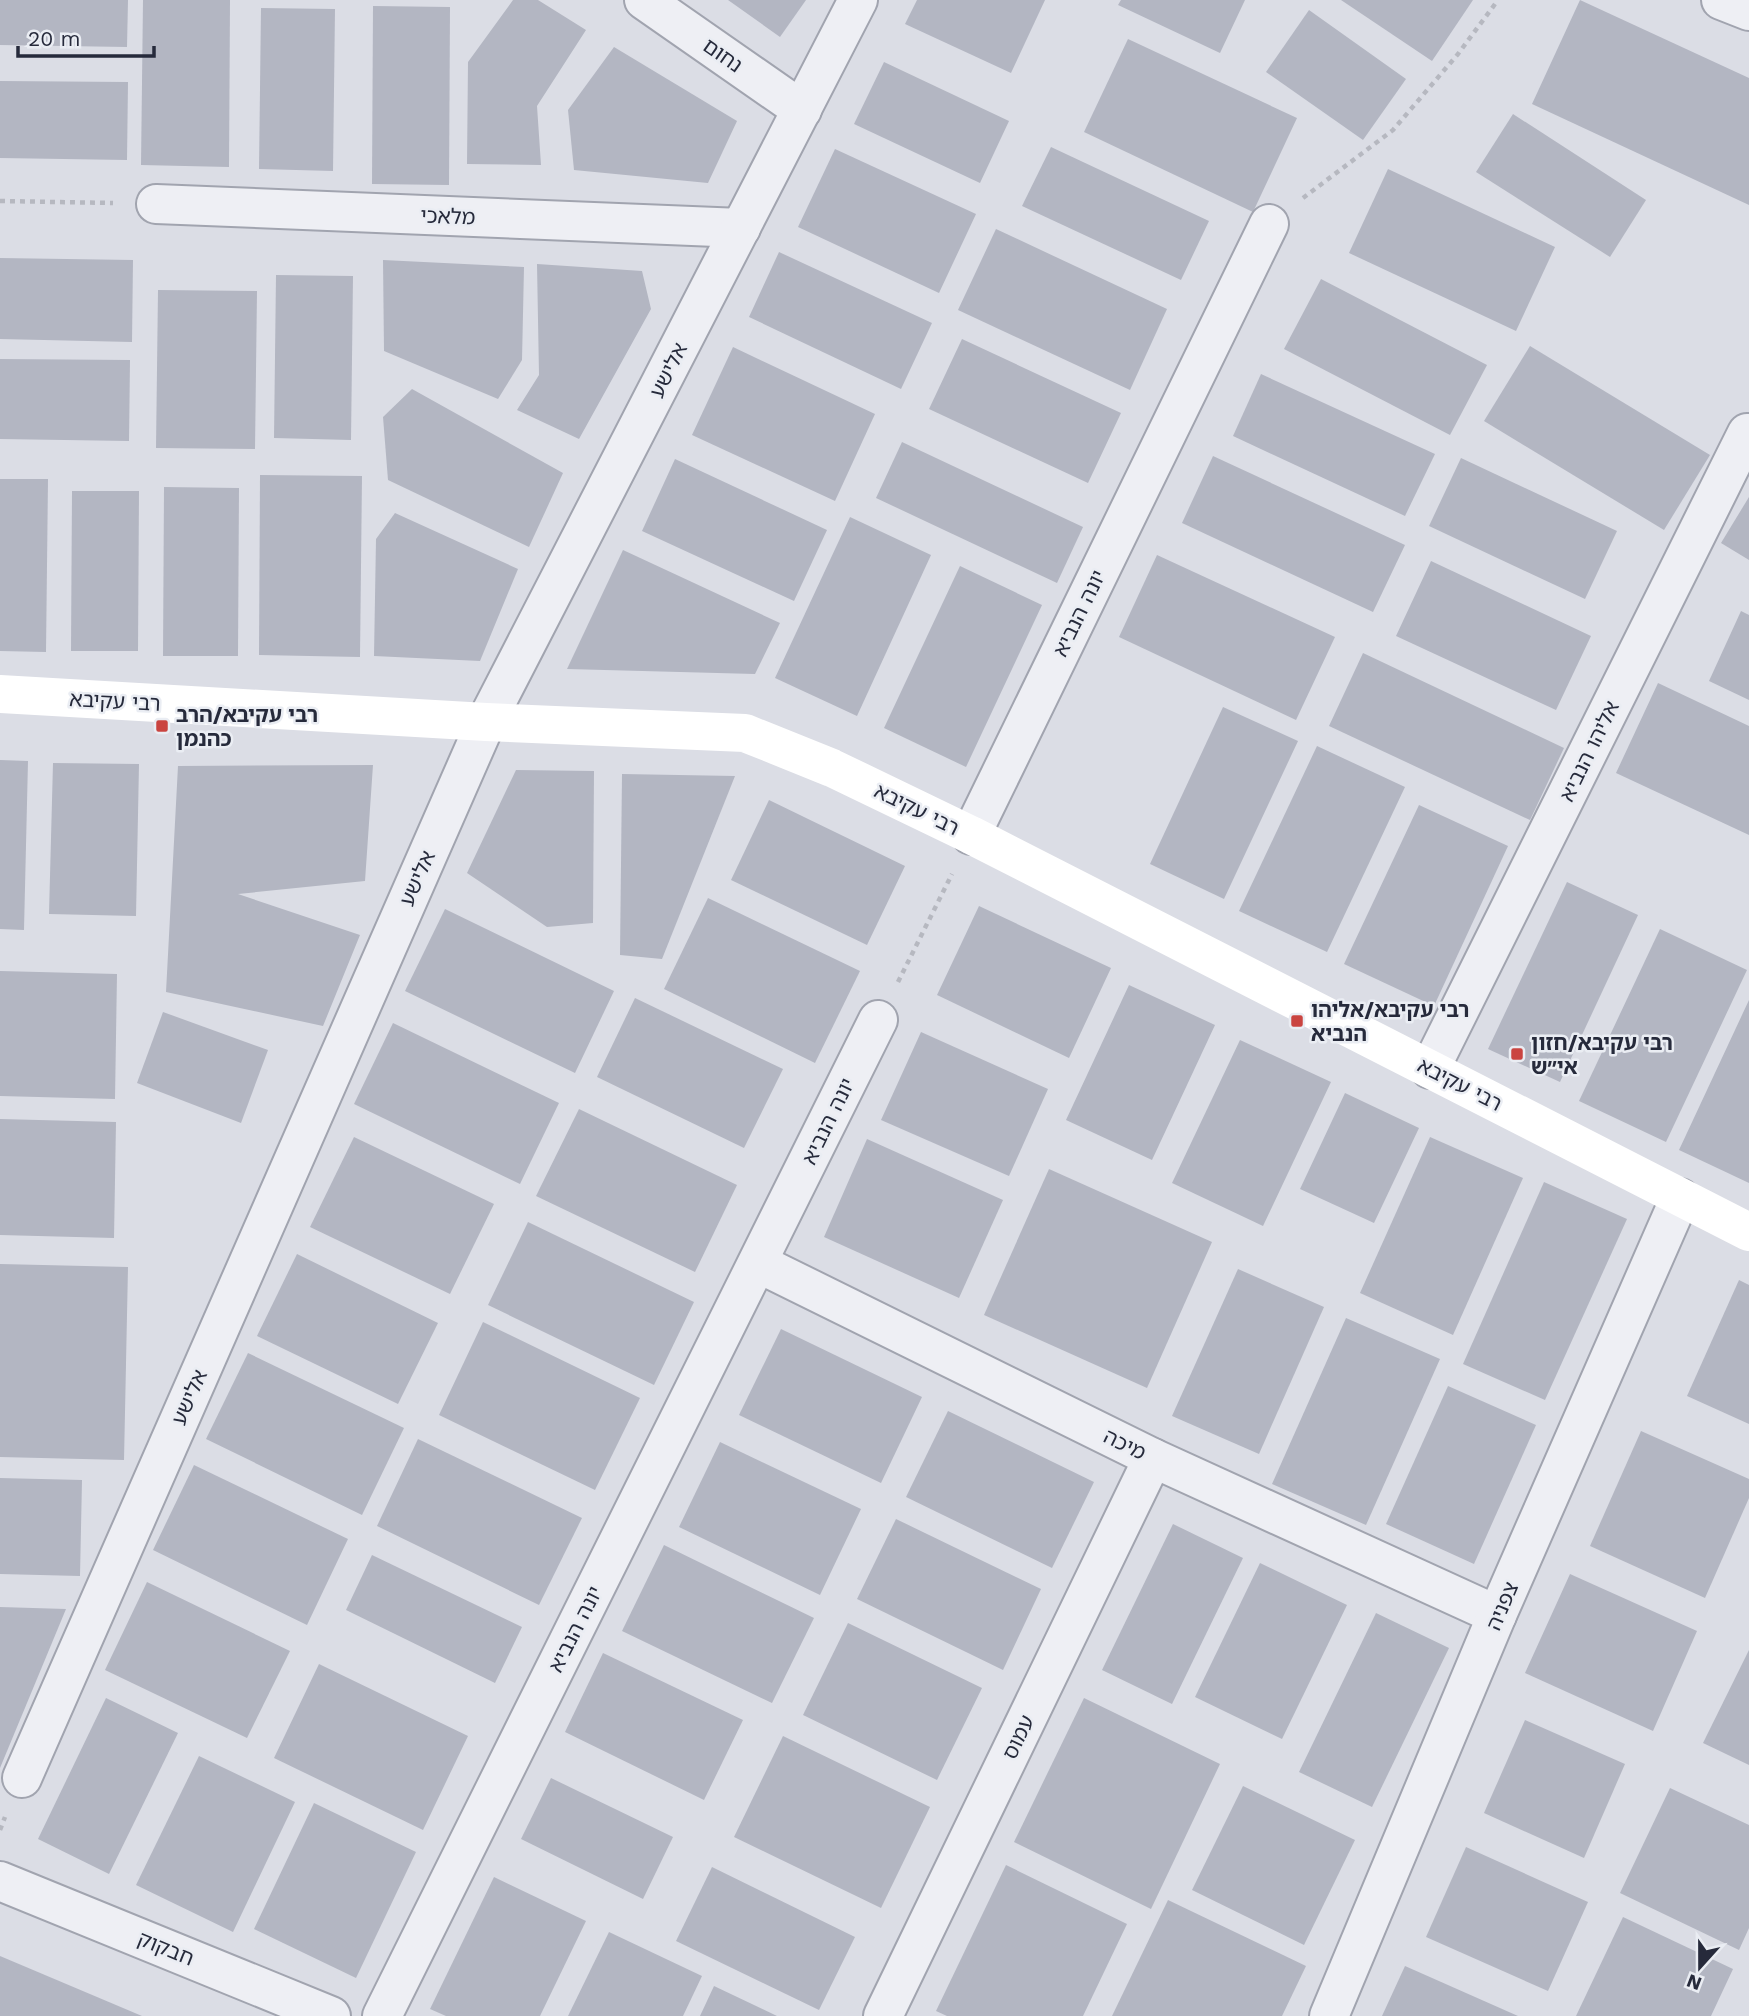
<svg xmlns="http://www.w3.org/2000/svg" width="1749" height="2016" viewBox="0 0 1749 2016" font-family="'Work Sans','Noto Sans Hebrew',sans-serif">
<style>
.building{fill:#b3b6c2}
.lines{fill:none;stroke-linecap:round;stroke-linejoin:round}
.street-casing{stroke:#a1a4af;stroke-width:42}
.path{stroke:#b6b8c0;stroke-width:4.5;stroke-dasharray:5 5;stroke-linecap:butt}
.street{stroke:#eeeff4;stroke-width:38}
.secondary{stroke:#fff;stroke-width:38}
.poi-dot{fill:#ca4440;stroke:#eaedf3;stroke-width:2.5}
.labels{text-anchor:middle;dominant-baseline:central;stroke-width:5;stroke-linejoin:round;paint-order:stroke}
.street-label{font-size:21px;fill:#262a3b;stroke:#eaedf3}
.poi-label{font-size:21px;font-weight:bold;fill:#262a3b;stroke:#eaedf3;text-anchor:start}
</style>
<rect width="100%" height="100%" fill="#dbdde5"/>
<g class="building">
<polygon points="0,0 128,0 127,47 0,45"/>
<polygon points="143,0 230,0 229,167 141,165"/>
<polygon points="513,0 538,0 586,30 537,106 541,165 467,164 468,62"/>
<polygon points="728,0 806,0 780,37"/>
<polygon points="917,0 1045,0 1011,73 905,24"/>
<polygon points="1121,0 1245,0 1220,53 1118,5"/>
<polygon points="1341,0 1473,0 1432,61"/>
<polygon points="1580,0 1749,78 1749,205 1532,104"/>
<polygon points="373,6 450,7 449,185 372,184"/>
<polygon points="261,8 335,9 333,171 259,169"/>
<polygon points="1309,10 1406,79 1363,140 1266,72"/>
<polygon points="1128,39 1297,118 1253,212 1084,132"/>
<polygon points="614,47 737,121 708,183 574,170 568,110"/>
<polygon points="884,62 1009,121 980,183 854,124"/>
<polygon points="0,81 128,82 127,160 0,158"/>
<polygon points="1513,114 1646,200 1610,257 1476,172"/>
<polygon points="1051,147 1209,221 1181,280 1022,206"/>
<polygon points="835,149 976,214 939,293 798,227"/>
<polygon points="1388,169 1555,247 1516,331 1349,253"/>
<polygon points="996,229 1167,309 1130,390 958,310"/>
<polygon points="779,252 932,323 901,389 749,317"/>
<polygon points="0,258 133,260 132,342 0,339"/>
<polygon points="383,260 524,267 522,360 498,399 384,351"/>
<polygon points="537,264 642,271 651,309 579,439 517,410 539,375"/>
<polygon points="276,275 353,276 351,440 274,438"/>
<polygon points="1321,279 1487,365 1450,435 1284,349"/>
<polygon points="158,290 257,291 255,449 156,448"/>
<polygon points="962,339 1121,413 1088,483 929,409"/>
<polygon points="1530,346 1710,455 1664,530 1484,421"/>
<polygon points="733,347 875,414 835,501 692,435"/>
<polygon points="0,359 130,360 129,441 0,439"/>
<polygon points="1261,374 1435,454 1405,516 1233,436"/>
<polygon points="412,389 563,473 529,547 388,480 383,417"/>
<polygon points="902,442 1083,527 1057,583 876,498"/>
<polygon points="1213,456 1405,545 1373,612 1182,523"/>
<polygon points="1461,458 1617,531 1585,599 1429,526"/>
<polygon points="675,459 827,530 794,601 642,531"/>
<polygon points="260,475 362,476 360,657 259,655"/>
<polygon points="0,479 48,479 46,652 0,651"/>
<polygon points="164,487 239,488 238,656 163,656"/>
<polygon points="72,491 139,491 138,651 71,651"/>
<polygon points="1749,497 1749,560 1721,543"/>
<polygon points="395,513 518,569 480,661 374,656 376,539"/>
<polygon points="850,517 931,555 857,716 775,678"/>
<polygon points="623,550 780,623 755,674 567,669"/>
<polygon points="1157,555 1335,637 1296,720 1119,637"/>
<polygon points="1431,561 1591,636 1556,710 1396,636"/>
<polygon points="960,566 1042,605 966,767 884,728"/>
<polygon points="1741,611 1749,615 1749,700 1709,681"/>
<polygon points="1363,653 1564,748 1530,820 1329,726"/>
<polygon points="1658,683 1749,726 1749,835 1616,773"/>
<polygon points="1223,707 1298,741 1224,899 1150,864"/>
<polygon points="1317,746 1405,787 1327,952 1239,911"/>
<polygon points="0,760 28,761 24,930 0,929"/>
<polygon points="53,763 139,764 136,916 49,914"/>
<polygon points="373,765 365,881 238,894 360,935 323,1026 166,992 178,766"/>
<polygon points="516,770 594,771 593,923 547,927 467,873"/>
<polygon points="622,774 735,776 662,959 620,955"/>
<polygon points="769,800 905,866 867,945 731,880"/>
<polygon points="1419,805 1508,846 1434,1006 1344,964"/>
<polygon points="1567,882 1638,915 1560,1082 1488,1049"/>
<polygon points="708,898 860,971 815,1063 664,989"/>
<polygon points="979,906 1111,968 1069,1058 937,995"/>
<polygon points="445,909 614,991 575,1073 405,991"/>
<polygon points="1660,929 1747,970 1666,1142 1579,1101"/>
<polygon points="0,971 117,974 115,1099 0,1096"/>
<polygon points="1129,985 1215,1025 1152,1160 1066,1120"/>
<polygon points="635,998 783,1069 744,1148 597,1077"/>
<polygon points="1749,1000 1749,1183 1679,1150"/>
<polygon points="163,1012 268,1050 241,1123 137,1083"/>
<polygon points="393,1023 559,1103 520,1184 354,1104"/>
<polygon points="921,1032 1048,1089 1009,1176 881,1120"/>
<polygon points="1240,1040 1331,1082 1263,1226 1172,1183"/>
<polygon points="1345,1093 1419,1128 1374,1223 1300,1189"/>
<polygon points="579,1109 737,1185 695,1272 536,1196"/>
<polygon points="0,1119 116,1122 114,1238 0,1235"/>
<polygon points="354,1137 494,1204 450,1294 310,1227"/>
<polygon points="1430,1137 1523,1178 1453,1335 1360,1293"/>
<polygon points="867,1139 1003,1200 959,1298 824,1237"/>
<polygon points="1049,1169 1212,1242 1147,1388 984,1315"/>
<polygon points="1544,1182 1627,1219 1545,1400 1463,1364"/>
<polygon points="528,1222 694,1302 654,1385 488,1305"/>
<polygon points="297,1254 438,1323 398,1404 257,1336"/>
<polygon points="0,1264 128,1267 124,1460 0,1457"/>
<polygon points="1238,1269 1324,1307 1259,1454 1172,1416"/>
<polygon points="1739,1280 1749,1285 1749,1424 1687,1396"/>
<polygon points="1346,1318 1440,1359 1366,1525 1272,1484"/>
<polygon points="483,1322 640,1398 595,1490 439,1415"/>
<polygon points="781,1329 922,1397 881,1483 739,1415"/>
<polygon points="248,1353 404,1428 362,1515 206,1439"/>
<polygon points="1448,1386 1536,1425 1474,1564 1386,1524"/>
<polygon points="948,1411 1094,1482 1052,1568 906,1497"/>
<polygon points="1641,1431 1749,1479 1749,1498 1705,1598 1590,1546"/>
<polygon points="418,1439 582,1518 539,1605 377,1526"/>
<polygon points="720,1442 861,1509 820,1595 679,1527"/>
<polygon points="194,1465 348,1539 307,1625 153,1550"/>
<polygon points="0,1478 82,1480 80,1576 0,1574"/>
<polygon points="896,1519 1041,1589 1003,1670 857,1599"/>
<polygon points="1173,1524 1243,1558 1172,1704 1102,1670"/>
<polygon points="664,1545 814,1618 772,1703 622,1631"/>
<polygon points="372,1555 522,1627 495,1683 346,1610"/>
<polygon points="1260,1563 1347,1605 1282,1739 1195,1697"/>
<polygon points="1570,1574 1697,1631 1653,1731 1525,1673"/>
<polygon points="147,1582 290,1651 247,1738 105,1670"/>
<polygon points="0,1607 66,1609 0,1768"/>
<polygon points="1376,1613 1449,1648 1372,1807 1299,1772"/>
<polygon points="848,1623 982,1688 937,1780 803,1715"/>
<polygon points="1749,1650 1749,1765 1703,1743"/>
<polygon points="603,1653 743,1720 704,1800 565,1732"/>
<polygon points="319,1664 468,1736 423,1830 274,1758"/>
<polygon points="106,1698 178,1733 109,1874 38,1839"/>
<polygon points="1084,1698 1220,1764 1151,1909 1014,1842"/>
<polygon points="1525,1720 1625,1764 1584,1858 1484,1813"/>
<polygon points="783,1736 930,1807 881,1908 734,1837"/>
<polygon points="199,1756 295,1802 233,1932 136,1885"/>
<polygon points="551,1778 673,1837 643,1899 521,1839"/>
<polygon points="1243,1786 1355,1840 1304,1945 1192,1890"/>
<polygon points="1670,1788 1749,1825 1749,1928 1739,1950 1620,1893"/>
<polygon points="314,1803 416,1852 356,1978 254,1929"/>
<polygon points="1466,1847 1588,1902 1548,1991 1426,1937"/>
<polygon points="1006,1865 1127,1924 1083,2016 947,2016 936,2011"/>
<polygon points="712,1867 855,1937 819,2010 676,1941"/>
<polygon points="494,1877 586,1921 540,2016 446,2016 430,2009"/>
<polygon points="1168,1900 1306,1966 1282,2016 1112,2016"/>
<polygon points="1623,1917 1733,1969 1711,2016 1576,2016"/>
<polygon points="609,1932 702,1976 683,2016 568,2016"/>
<polygon points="0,1956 142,2016 0,2016"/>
<polygon points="1405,1966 1518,2016 1382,2016"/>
<polygon points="714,1986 777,2016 700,2016"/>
</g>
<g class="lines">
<g class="street-casing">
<g id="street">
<polyline points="644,0 802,110"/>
<polyline points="1721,0 1749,11"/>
<polyline points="156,204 741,228"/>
<polyline points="971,835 1269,224"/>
<polyline points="1430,1069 1747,433"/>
<polyline points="758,1263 1153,1458 1497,1615"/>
<polyline points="22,1778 486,722 858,0"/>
<polyline points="0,1881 331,2016"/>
<polyline points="382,2016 878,1020"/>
<polyline points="883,2016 1153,1458"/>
<polyline points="1329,2016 1497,1615 1680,1198"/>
</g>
</g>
<g class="path">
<polyline points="1303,198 1393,130 1458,54 1498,0"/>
<polyline points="0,201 113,203"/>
<polyline points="898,982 952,874"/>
<polyline points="0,1830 5,1817"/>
</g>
<use href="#street" class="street"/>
<polyline class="secondary" points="0,694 486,722 745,733 832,768 971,835 1749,1232"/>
</g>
<g class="poi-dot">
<rect x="155" y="719" width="14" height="14" rx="3.5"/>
<rect x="1290" y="1014" width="14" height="14" rx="3.5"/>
<rect x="1510" y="1047" width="14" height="14" rx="3.5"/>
</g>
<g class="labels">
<g class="street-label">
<text transform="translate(723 55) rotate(35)">נחום</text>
<text transform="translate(448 216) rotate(2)">מלאכי</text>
<text transform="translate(668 370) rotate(-63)">אלישע</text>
<text transform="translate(1079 613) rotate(-64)">יונה הנביא</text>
<text transform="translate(115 701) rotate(3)">רבי עקיבא</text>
<text transform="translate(1589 751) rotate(-64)">אליהו הנביא</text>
<text transform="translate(917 809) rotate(26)">רבי עקיבא</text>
<text transform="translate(417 878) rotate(-66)">אלישע</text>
<text transform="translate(1460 1084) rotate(27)">רבי עקיבא</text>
<text transform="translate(828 1121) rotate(-64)">יונה הנביא</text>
<text transform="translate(189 1397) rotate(-66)">אלישע</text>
<text transform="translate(1125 1444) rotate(26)">מיכה</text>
<text transform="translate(1502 1606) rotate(-67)">צפניה</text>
<text transform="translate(575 1629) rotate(-63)">יונה הנביא</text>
<text transform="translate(1018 1737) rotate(-64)">עמוס</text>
<text transform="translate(166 1948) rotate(22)">חבקוק</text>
</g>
<g class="poi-label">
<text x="176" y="714">רבי עקיבא/הרב<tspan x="176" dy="24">כהנמן</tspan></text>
<text x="1311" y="1009">רבי עקיבא/אליהו<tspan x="1311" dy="24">הנביא</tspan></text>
<text x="1531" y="1042">רבי עקיבא/חזון<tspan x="1531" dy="24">אי״ש</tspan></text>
</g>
</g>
<g transform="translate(1700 1967) rotate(201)" stroke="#eaedf3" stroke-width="5" paint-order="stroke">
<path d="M0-5L12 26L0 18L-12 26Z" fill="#262a3b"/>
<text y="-10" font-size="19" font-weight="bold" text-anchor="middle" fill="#262a3b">N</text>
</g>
<path d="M18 46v10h136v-10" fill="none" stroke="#262a3b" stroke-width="3.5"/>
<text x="28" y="46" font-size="21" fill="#262a3b" stroke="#eaedf3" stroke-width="5" paint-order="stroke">20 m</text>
</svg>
